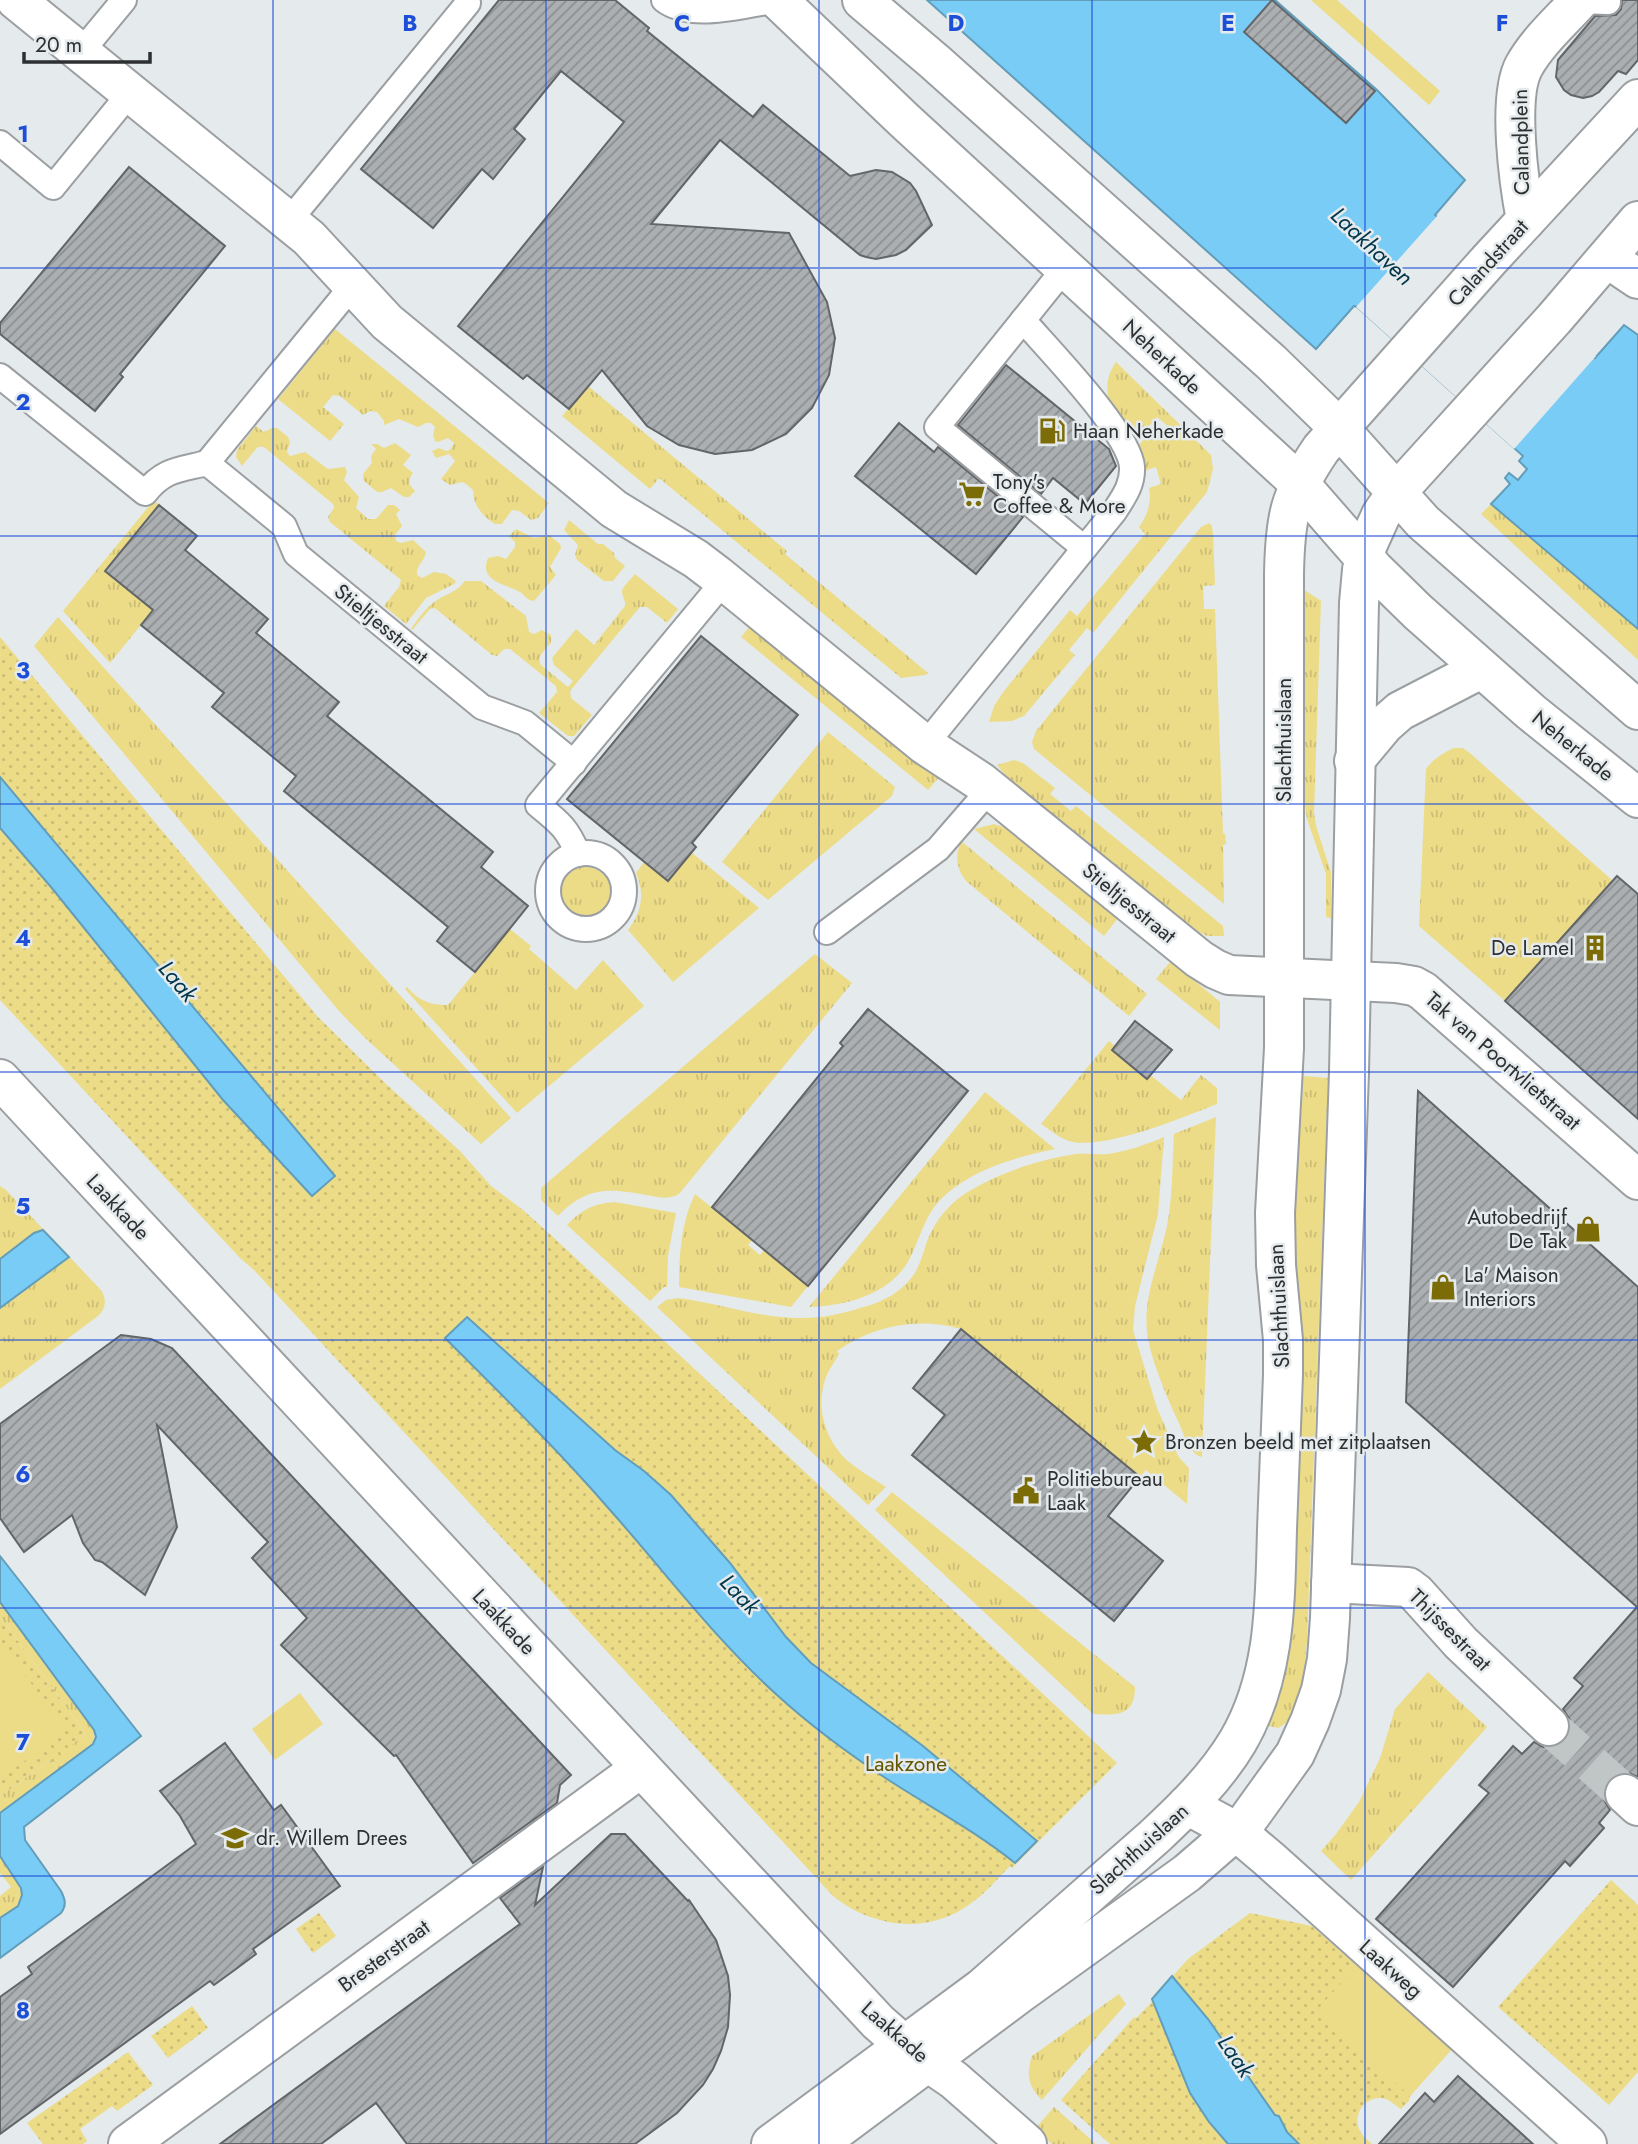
<svg xmlns="http://www.w3.org/2000/svg" width="1638" height="2144" viewBox="0 0 1638 2144" font-family="Jost,sans-serif">
<style>
.grass{fill:url(#grass-tufts)}
.park{fill:url(#park-dots)}
.garden{fill:#ecdc88}
.water{fill:#78ccf5;stroke:#629dba;stroke-width:2}
.pier{fill:#e5eaec}
.building{fill:url(#building-hatch);stroke:#626668;stroke-width:2}
.lines{fill:none;stroke-linecap:round;stroke-linejoin:round}
.street-tunnel{stroke:#c0c5c6;stroke-width:38;stroke-dasharray:38 19;stroke-linecap:butt}
.lane-casing{stroke:#9b9fa1;stroke-width:28}
.street-casing{stroke:#9b9fa1;stroke-width:42}
.secondary-casing{stroke:#9b9fa1;stroke-width:42}
.lane{stroke:#fff;stroke-width:24}
.street{stroke:#fff;stroke-width:38}
.secondary{stroke:#fff;stroke-width:38}
.grid{fill:none;stroke:#1d4ed8;stroke-width:2;stroke-opacity:0.55}
.labels{text-anchor:middle;dominant-baseline:central;stroke-width:5;stroke-linejoin:round;paint-order:stroke}
.street-label{font-size:21px;fill:#2d2f30;stroke:#e5eaec}
.poi-label{font-size:21px;fill:#2d2f30;stroke:#e5eaec;text-anchor:start}
.park-label{font-size:21px;fill:#625501;stroke:#e5eaec}
.water-label{font-size:23px;font-style:italic;fill:#02364b;stroke:#e5eaec}
.grid-label{font-size:23px;text-anchor:middle;font-weight:bold;fill:#1d4ed8;stroke:#e5eaec;stroke-width:5;stroke-linejoin:round;paint-order:stroke}
</style>
<defs>
<pattern id="grass-tufts" width="24" height="20" patternUnits="userSpaceOnUse" patternTransform="scale(1.75)"><rect width="24" height="20" fill="#ecdc88"/><path d="M3 7l-1-3M5 7V3M7 7l1-3M15 17l-1-3M17 17v-4M19 17l1-3" fill="none" stroke="#cbbd76"/></pattern>
<pattern id="park-dots" width="8" height="8" patternUnits="userSpaceOnUse" patternTransform="scale(1.75)"><rect width="8" height="8" fill="#ecdc88"/><path d="M2 2h.1M6 6h.1" fill="none" stroke="#cbbd76" stroke-width="1.8" stroke-linecap="round"/></pattern>
<pattern id="building-hatch" width="6" height="6" patternUnits="userSpaceOnUse" patternTransform="scale(1.75)"><rect width="6" height="6" fill="#abafb2"/><path d="M-1 1l2-2M0 6l6-6M5 7l2-2" fill="none" stroke="#8c8f91"/></pattern>
</defs>
<rect width="100%" height="100%" fill="#e5eaec"/>
<g class="grass">
<path d="M335,329L549,503L538,518L531,520L519,511L512,510L502,524H495C482,516 473,505 473,490C461,479 464,482 450,485L441,479L455,461L449,454L436,458L432,451L439,448L446,451L450,450L454,443L448,438L438,442L435,441L433,435L435,427L431,423H426L418,427L399,419L384,425V421L377,412L370,411L363,415L340,396L333,395L323,407L344,424L330,441L278,399Z"/>
<path d="M1116,362L1211,455L1213,469L1207,492L1093,633L1087,628L1069,650L1075,655L1024,716L1012,721L989,722L994,706L1004,691L1070,610L1077,616L1145,534L1139,527C1147,516 1152,503 1149,488L1161,484L1156,467L1144,471L1134,451L1150,432L1160,440L1170,428L1157,417L1131,446C1117,419 1095,391 1116,362Z"/>
<polygon points="588,386 787,551 785,554 928,673 925,675 901,678 659,478 650,489 562,416"/>
<path d="M256,426L264,432L272,428H277L288,437L290,442L287,452L290,456L305,452L328,469L345,467L347,472L344,480L359,497L356,508L368,519H376L388,505H394L400,510L396,514L402,526L395,535L396,541L401,543L413,540L426,552C425,561 416,565 417,575L422,578L434,572L446,574L456,581L454,584L426,598L406,624L384,606L399,587L401,580L330,522L328,517L334,508L333,504L264,447H258L256,449L242,466L236,457L237,450Z"/>
<polygon points="395,443 411,455 403,465 413,473 410,478 409,484 415,491 409,497 404,497 391,488 382,492 377,492 363,480 363,474 372,463 371,456 376,449 371,444 377,444 384,448"/>
<polygon points="154,500 159,505 105,571 153,610 110,663 63,611"/>
<polygon points="1491,504 1638,629 1638,660 1481,514"/>
<polygon points="569,520 598,544 603,544 614,553 615,558 625,566 613,581 604,581 577,560 575,555 578,545 564,530"/>
<polygon points="1209,523 1212,526 1213,534 1215,585 1203,586 1204,609 1215,609 1223,833 1225,834 1226,844 1223,845 1224,904 1034,749 1032,742 1036,731 1201,527"/>
<path d="M516,529L534,538L549,535L560,544L561,548L550,567L556,575L534,601C526,600 526,596 520,592C507,584 478,582 488,558L498,556L506,559L515,547V542L509,536Z"/>
<path d="M635,574L678,609L667,623L647,607H640L570,691L571,698L592,715L574,736H568L539,713L557,692L556,686L510,649H504L497,656L492,655L435,608L430,609L412,630L411,629C417,620 424,610 433,603C444,594 455,594 465,581H481L526,616L529,632L534,634L542,630L551,635V643C545,650 536,656 541,665L568,687L573,681L554,665L552,658L576,629L594,645L625,606C626,600 622,597 622,591C623,586 632,578 635,574Z"/>
<polygon points="1303,589 1321,601 1314,813 1316,826 1331,872 1331,918 1326,917 1326,874 1307,819 1305,804"/>
<polygon points="58,617 511,1118 481,1144 365,1038 339,1011 34,646"/>
<polygon points="755,620 942,774 928,790 741,637"/>
<polygon points="828,732 895,787 892,796 768,900 722,862"/>
<path d="M1454,748H1463L1471,754L1613,881L1505,1001L1419,926L1426,769C1433,759 1443,753 1454,748Z"/>
<polygon points="1014,760 1023,763 1055,788 1050,794 1071,811 1076,806 1223,926 1224,936 1207,936 1190,927 1008,778 997,765"/>
<polygon points="994,824 1010,829 1118,918 1104,936 974,829"/>
<path d="M961,841L1147,994L1129,1016L966,881C956,868 955,856 961,841Z"/>
<path d="M691,852L759,908L673,982L628,930C642,912 645,894 636,873L644,862L668,881Z"/>
<circle cx="586" cy="892" r="25"/>
<path d="M510,929L531,946L529,949L576,990L603,960L644,1006L517,1113L405,989L407,987C419,1001 430,1005 448,1005Z"/>
<path d="M815,954L852,983L679,1194C670,1199 662,1198 652,1196C612,1189 589,1184 558,1216L541,1200V1188Z"/>
<polygon points="1171,961 1220,1002 1220,1030 1156,979"/>
<path d="M1109,1041L1181,1100L1201,1075L1217,1088V1104C1184,1117 1103,1151 1069,1141C1060,1138 1050,1130 1041,1124Z"/>
<path d="M1303,1076L1328,1078L1307,1641C1304,1665 1304,1717 1278,1728L1269,1726L1266,1723L1285,1267L1302,1106Z"/>
<path d="M985,1092L1055,1149C1015,1157 969,1170 939,1201C924,1218 920,1238 910,1258C892,1294 846,1306 809,1307Z"/>
<path d="M1216,1117L1202,1457C1189,1454 1184,1435 1179,1423C1168,1400 1149,1356 1147,1331C1143,1296 1160,1260 1167,1226C1173,1196 1172,1164 1174,1134Z"/>
<path d="M1164,1137L1158,1214L1135,1306L1133,1330L1157,1408L1178,1456L1189,1468L1187,1504L1146,1470L1140,1477L961,1329C917,1317 875,1325 837,1351L839,1354C834,1363 827,1372 824,1383C816,1411 827,1443 849,1462C860,1471 874,1479 886,1487L868,1505L657,1307L666,1300L678,1298C719,1303 761,1319 803,1318C822,1318 842,1314 860,1308C882,1303 904,1291 916,1271C921,1261 924,1251 927,1241C936,1219 951,1201 971,1190C1002,1172 1041,1159 1076,1154C1087,1153 1098,1155 1108,1154C1127,1151 1146,1145 1164,1137Z"/>
<path d="M0,1186L6,1190L101,1290C107,1299 106,1309 98,1316L0,1389V1308L68,1257L34,1234L0,1259Z"/>
<path d="M695,1194L752,1240L748,1245L760,1255L764,1250L808,1286L791,1307L679,1287C679,1256 681,1222 695,1194Z"/>
<path d="M615,1202L676,1213L668,1256L667,1287H664L650,1301L567,1225C581,1210 594,1203 615,1202Z"/>
<path d="M892,1492L1135,1687C1135,1717 1116,1715 1093,1714L875,1510Z"/>
<path d="M0,1602L95,1732C95,1748 78,1755 67,1763L59,1753L86,1734L0,1617Z"/>
<polygon points="1428,1672 1487,1727 1351,1880 1321,1851 1336,1834 1359,1802 1380,1758 1395,1709"/>
<polygon points="51,1760 58,1770 0,1813 0,1796"/>
<path d="M0,1856C8,1868 29,1890 19,1904C14,1910 6,1914 0,1918V1896L11,1887L0,1873Z"/>
<path d="M1119,1994L1126,2004L1042,2100C1028,2087 1026,2074 1032,2056Z"/>
<polygon points="1054,2107 1095,2143 1095,2144 1052,2144 1035,2129"/>
</g>
<g class="park">
<path d="M0,637L318,1017L386,1084L460,1151L491,1186L523,1210L553,1237L1117,1763L1012,1868L1010,1866C997,1879 985,1894 970,1904C928,1935 873,1928 833,1896L254,1270L240,1258L0,1000Z"/>
<polygon points="0,1617 86,1734 60,1753 67,1763 58,1770 51,1760 0,1796"/>
<polygon points="1611,1880 1638,1905 1638,2072 1609,2105 1498,2007"/>
<polygon points="319,1913 336,1936 313,1953 296,1929"/>
<path d="M1250,1913L1312,1926L1354,1963L1358,1964L1452,2049L1410,2096L1409,2101L1401,2109C1396,2106 1391,2101 1386,2099C1367,2093 1351,2114 1360,2131C1362,2136 1368,2140 1372,2144H1110L1061,2100L1134,2017L1136,2018L1151,2003L1152,1999L1188,1959Z"/>
<polygon points="192,2006 208,2028 168,2058 151,2036"/>
<polygon points="128,2052 153,2085 117,2111 112,2106 80,2129 87,2141 83,2144 43,2144 27,2123"/>
</g>
<g class="garden">
<polygon points="1311,0 1337,0 1440,91 1429,105"/>
<polygon points="0,1641 66,1731 0,1779"/>
<polygon points="300,1693 323,1724 275,1760 252,1729"/>
<polygon points="1358,1964 1452,2049 1410,2096 1316,2011"/>
</g>
<g class="water">
<polygon points="927,0 1275,0 1377,90 1465,180 1435,215 1595,358 1624,325 1638,335 1638,629 1491,504 1510,484 1505,478 1509,473 1518,480 1527,469 1519,461 1523,456 1357,307 1354,306 1316,349"/>
<polygon points="0,777 335,1176 312,1196 223,1100 51,887 0,828"/>
<polygon points="43,1230 69,1257 0,1308 0,1259 34,1233"/>
<path d="M467,1317L615,1450L644,1471L671,1495L730,1563L786,1637L811,1663L923,1746L1037,1841L1015,1863C975,1831 930,1807 887,1779C849,1754 811,1726 777,1695C714,1638 666,1573 610,1510C558,1450 501,1394 445,1338Z"/>
<path d="M0,1556L141,1736L24,1827L25,1840L61,1891C65,1899 67,1905 61,1913L0,1958V1918L18,1906L22,1895L21,1888L0,1856V1813L93,1744L96,1737L94,1730L0,1602Z"/>
<polygon points="1172,1976 1208,2019 1275,2115 1279,2116 1287,2132 1299,2144 1228,2144 1209,2122 1190,2093 1152,1999"/>
</g>
<polygon class="pier" points="1438,215 1596,356 1514,449 1356,307"/>
<g class="building">
<polygon points="499,0 615,0 649,28 647,31 753,117 763,105 850,176 876,170 892,172 910,183 916,191 932,225 906,250 896,255 876,259 866,257 860,255 720,140 651,224 789,233 827,302 835,338 829,375 812,408 786,434 752,450 715,454 679,445 647,426 602,370 569,409 527,375 523,379 458,326 624,122 561,71 514,129 525,139 493,179 482,169 433,228 361,169"/>
<polygon points="1272,0 1375,91 1346,123 1244,32"/>
<polygon points="1622,0 1638,0 1638,60 1626,74 1618,71 1599,92 1592,96 1583,98 1571,95 1564,90 1556,77 1558,60 1595,16 1616,15 1621,9"/>
<polygon points="129,167 225,246 120,374 123,377 95,411 0,334 0,323"/>
<polygon points="1006,365 1109,449 1116,466 1085,504 1053,478 1041,494 958,425"/>
<polygon points="899,423 934,452 938,447 1023,517 976,574 855,476"/>
<polygon points="159,505 197,536 185,550 268,619 256,633 339,702 327,716 493,852 481,867 528,906 475,972 437,941 448,927 284,791 296,776 212,707 224,693 141,625 153,610 105,571"/>
<polygon points="701,636 798,715 692,843 696,847 668,881 567,799"/>
<polygon points="1617,876 1638,894 1638,1119 1505,1001"/>
<polygon points="868,1009 968,1091 808,1286 712,1207 843,1046 840,1043"/>
<polygon points="1135,1021 1172,1050 1147,1079 1112,1050"/>
<polygon points="1418,1091 1638,1287 1638,1777 1629,1773 1619,1773 1609,1780 1604,1790 1604,1800 1610,1810 1599,1823 1604,1828 1570,1866 1565,1861 1453,1987 1376,1919 1489,1793 1479,1785 1513,1746 1522,1754 1534,1742 1543,1747 1555,1747 1565,1740 1570,1730 1570,1720 1563,1709 1583,1686 1574,1678 1637,1607 1406,1402"/>
<polygon points="961,1329 1140,1477 1108,1516 1163,1561 1114,1621 912,1455 945,1415 913,1388"/>
<polygon points="121,1335 151,1339 172,1348 500,1699 571,1775 560,1785 557,1803 473,1863 396,1755 394,1756 281,1645 307,1618 252,1558 268,1542 157,1425 177,1527 145,1595 102,1562 95,1560 83,1543 72,1515 24,1552 0,1518 0,1424"/>
<polygon points="225,1743 274,1810 281,1805 340,1886 253,1949 256,1954 236,1969 214,1985 210,1981 0,2134 0,1997 32,1974 28,1967 196,1844 180,1816 160,1791"/>
<polygon points="611,1834 625,1834 688,1901 689,1900 716,1940 728,1976 730,1995 728,2027 721,2051 713,2069 703,2085 677,2113 635,2144 407,2144 376,2103 321,2144 220,2144 520,1924 500,1898 543,1867 535,1905"/>
<polygon points="1458,2076 1533,2144 1379,2144 1425,2093 1434,2102"/>
</g>
<g class="lines">
<polyline class="street-tunnel" points="1549,1726 1625,1794"/>
<g class="lane-casing">
<g id="lane">
<path d="M664,0C691,21 746,5 778,0"/>
<polyline points="1579,1 1608,2"/>
<polyline points="81,52 124,0"/>
<polyline points="0,143 53,187 130,93"/>
<polyline points="288,222 468,3"/>
<polyline points="1065,268 937,427 1084,548"/>
<polyline points="353,285 207,463 284,526 296,554 482,707 525,723 574,763"/>
<path d="M0,376L145,493C164,469 179,470 207,463"/>
<path d="M925,745L1114,512C1123,498 1133,485 1132,467C1130,433 1048,349 1023,320"/>
<circle cx="586" cy="891" r="38"/>
<path d="M578,854C567,828 560,823 538,805L724,581"/>
<polyline points="827,932 938,849 990,789"/>
</g>
</g>
<g class="street-casing">
<g id="street">
<polyline points="16,0 309,238 387,322 614,509 696,559 717,575 925,745 981,782 1199,959 1215,969 1229,975 1396,983 1414,986 1423,991 1638,1180"/>
<path d="M1526,220C1519,184 1507,97 1524,66C1538,41 1561,21 1580,0"/>
<polyline points="1607,258 1638,279"/>
<polyline points="0,1079 878,2022 910,2050 954,2080 1027,2144"/>
<polyline points="1331,1583 1408,1587 1416,1593 1461,1643 1549,1726"/>
<polyline points="1625,1794 1638,1806"/>
<polyline points="1187,1805 1237,1832 1269,1859 1587,2144"/>
<polyline points="128,2144 641,1768"/>
</g>
</g>
<g class="secondary-casing">
<g id="secondary">
<polyline points="778,0 905,121 1299,483 1374,569 1418,612 1531,712 1638,798"/>
<polyline points="862,0 935,62 1271,362 1339,428 1423,522 1638,710"/>
<polyline points="1354,761 1384,725 1400,711 1481,669"/>
<path d="M771,2144L982,1988L1154,1837C1185,1808 1216,1778 1238,1741C1276,1676 1275,1602 1277,1529C1279,1478 1281,1427 1283,1375V1340L1276,1265L1275,1213L1284,1048V574C1285,518 1289,496 1321,449L1489,260L1638,99"/>
<polyline points="818,2144 1019,1994 1187,1873 1246,1822 1295,1754 1310,1721 1321,1690 1327,1659 1330,1618 1349,1072 1359,603 1362,570 1367,546 1381,515 1396,493 1554,319 1638,221"/>
</g>
</g>
<use href="#lane" class="lane"/>
<use href="#street" class="street"/>
<use href="#secondary" class="secondary"/>
</g>
<path class="grid" d="M273,0V2144M546,0V2144M819,0V2144M1092,0V2144M1365,0V2144M0,268H1638M0,536H1638M0,804H1638M0,1072H1638M0,1340H1638M0,1608H1638M0,1876H1638"/>
<defs>
<g id="fuel-bare" transform="scale(2.1)"><path d="M-5.5-6h7V0h2V4h1.3V-2.5L3-4.5l.8-.8L6-3V5H2.5V1h-1V6h-7ZM-4.2-4.7v3.2H.2V-4.7Z" fill="#7c6c07" stroke="#e5eaec" stroke-width="2.5" paint-order="stroke"/></g>
<g id="supermarket-bare" transform="scale(2.1)"><path d="M-6-5.5h2.5l.6 2H6L4.5 2H-2.5L-4.4-4H-6ZM-1.5 3.2a1.3 1.3 0 1 0 .1 0ZM3 3.2a1.3 1.3 0 1 0 .1 0Z" fill="#7c6c07" stroke="#e5eaec" stroke-width="2.5" paint-order="stroke"/></g>
<g id="building-bare" transform="scale(2.1)"><path d="M-4-6H4V6H1V3H-1V6H-4ZM-2.5-4.3h1.7v1.8h-1.7ZM.8-4.3h1.7v1.8H.8ZM-2.5-1h1.7V.8h-1.7ZM.8-1h1.7V.8H.8Z" fill="#7c6c07" stroke="#e5eaec" stroke-width="2.5" paint-order="stroke"/></g>
<g id="shop-bare" transform="scale(2.1)"><path d="M-5-2.5h2.3a2.7 3.5 0 0 1 5.4 0H5L5.5 6h-11ZM-1.5-2.5h3a1.5 2.3 0 0 0-3 0Z" fill="#7c6c07" stroke="#e5eaec" stroke-width="2.5" paint-order="stroke"/></g>
<g id="sight-bare" transform="scale(2.1)"><path d="M0-6L1.8-2.2L6-1.7L2.9 1.2L3.7 5.4L0 3.3L-3.7 5.4L-2.9 1.2L-6-1.7L-1.8-2.2Z" fill="#7c6c07" stroke="#e5eaec" stroke-width="2.5" paint-order="stroke"/></g>
<g id="civic-bare" transform="scale(2.1)"><path d="M-.6-6.5H3V-4.5H.6V-3L4-1V1h2V6H-6V1h2V-1L-.6-3ZM-1.2 2.5V6h2.4V2.5Z" fill="#7c6c07" stroke="#e5eaec" stroke-width="2.5" paint-order="stroke"/></g>
<g id="school-bare" transform="scale(2.1)"><path d="M0-5L7-2L0 1L-7-2ZM-4 1L0 2.5L4 1V4Q0 6-4 4Z" fill="#7c6c07" stroke="#e5eaec" stroke-width="2.5" paint-order="stroke"/></g>
</defs>
<g fill-rule="evenodd">
<use href="#fuel-bare" x="1052" y="431"/>
<use href="#supermarket-bare" x="972" y="494"/>
<use href="#building-bare" x="1595" y="948"/>
<use href="#shop-bare" x="1588" y="1229"/>
<use href="#shop-bare" x="1443" y="1287"/>
<use href="#sight-bare" x="1144" y="1442"/>
<use href="#civic-bare" x="1026" y="1491"/>
<use href="#school-bare" x="235" y="1838"/>
</g>
<g class="labels">
<g class="street-label">
<text transform="translate(1521 142) rotate(-91)">Calandplein</text>
<text transform="translate(1488 263) rotate(-48)">Calandstraat</text>
<text transform="translate(1162 357) rotate(43)">Neherkade</text>
<text transform="translate(381 624) rotate(39)">Stieltjesstraat</text>
<text transform="translate(1284 740) rotate(-90)">Slachthuislaan</text>
<text transform="translate(1573 746) rotate(39)">Neherkade</text>
<text transform="translate(1129 903) rotate(39)">Stieltjesstraat</text>
<text transform="translate(1503 1061) rotate(41)">Tak van Poortvlietstraat</text>
<text transform="translate(118 1207) rotate(47)">Laakkade</text>
<text transform="translate(1279 1306) rotate(-93)">Slachthuislaan</text>
<text transform="translate(504 1622) rotate(47)">Laakkade</text>
<text transform="translate(1450 1630) rotate(45)">Thijssestraat</text>
<text transform="translate(1139 1849) rotate(-42)">Slachthuislaan</text>
<text transform="translate(384 1956) rotate(-36)">Bresterstraat</text>
<text transform="translate(1391 1969) rotate(42)">Laakweg</text>
<text transform="translate(895 2032) rotate(41)">Laakkade</text>
</g>
<g class="poi-label">
<text x="1073" y="431">Haan Neherkade</text>
<text x="993" y="482">Tony's<tspan x="993" dy="24">Coffee &amp; More</tspan></text>
<text x="1574" y="948" text-anchor="end">De Lamel</text>
<text x="1567" y="1217" text-anchor="end">Autobedrijf<tspan x="1567" dy="24">De Tak</tspan></text>
<text x="1464" y="1275">La' Maison<tspan x="1464" dy="24">Interiors</tspan></text>
<text x="1165" y="1442">Bronzen beeld met zitplaatsen</text>
<text x="1047" y="1479">Politiebureau<tspan x="1047" dy="24">Laak</tspan></text>
<text x="256" y="1838">dr. Willem Drees</text>
</g>
<g class="park-label">
<text x="906" y="1764">Laakzone</text>
</g>
<g class="water-label">
<text transform="translate(1372 246) rotate(43)">Laakhaven</text>
<text transform="translate(178 981) rotate(50)">Laak</text>
<text transform="translate(740 1594) rotate(46)">Laak</text>
<text transform="translate(1236 2056) rotate(56)">Laak</text>
</g>
</g>
<g class="grid-label">
<text x="410" y="31">B</text>
<text x="682" y="31">C</text>
<text x="956" y="31">D</text>
<text x="1228" y="31">E</text>
<text x="1502" y="31">F</text>
<text x="23" y="142">1</text>
<text x="23" y="410">2</text>
<text x="23" y="678">3</text>
<text x="23" y="946">4</text>
<text x="23" y="1214">5</text>
<text x="23" y="1482">6</text>
<text x="23" y="1750">7</text>
<text x="23" y="2018">8</text>
</g>
<path d="M24 52v10h126v-10" fill="none" stroke="#2d2f30" stroke-width="3.5"/>
<text x="35" y="52" font-size="21" fill="#2d2f30" stroke="#e5eaec" stroke-width="5" paint-order="stroke">20 m</text>
</svg>
